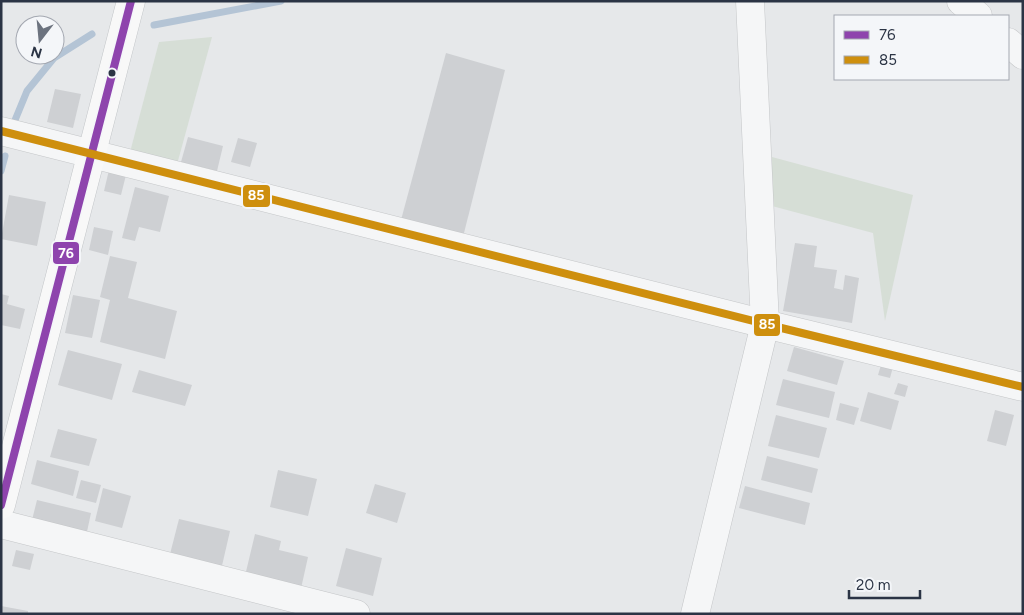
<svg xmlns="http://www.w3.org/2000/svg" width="1024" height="615" viewBox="0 0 1024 615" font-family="Figtree,sans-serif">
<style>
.green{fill:#d6ded6}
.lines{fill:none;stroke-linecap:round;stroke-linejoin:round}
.stream{stroke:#b4c4d5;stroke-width:7}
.building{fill:#ced0d3}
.street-casing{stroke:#c4c6c8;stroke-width:29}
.primary-casing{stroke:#c2c5c8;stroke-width:29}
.street{stroke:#f5f6f7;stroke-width:28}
.primary{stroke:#f8f8f8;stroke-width:28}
.bus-1-casing{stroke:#f4f6f9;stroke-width:11}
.bus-2-casing{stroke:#f4f6f9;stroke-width:11}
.bus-1{stroke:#8e44ad;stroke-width:8}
.bus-2{stroke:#ce8f0e;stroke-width:8}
.bus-dot{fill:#2b3445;stroke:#f4f6f9;stroke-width:2}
.line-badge{stroke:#f4f6f9;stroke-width:2}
.badge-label{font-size:14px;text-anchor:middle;font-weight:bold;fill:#fff}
</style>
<rect width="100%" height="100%" fill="#e6e8ea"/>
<g class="green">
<polygon points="212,37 176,168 129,156 159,42"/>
<polygon points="772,157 913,195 885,321 873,233 772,206"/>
</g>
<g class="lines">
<g class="stream">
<polyline points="154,25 281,1"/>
<polyline points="13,125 27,91 54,58 92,34"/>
<polyline points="1,171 5,156"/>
</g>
</g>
<g class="building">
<polygon points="446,53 505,70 463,237 401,220"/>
<polygon points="55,89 81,94 73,128 47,122"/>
<polygon points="188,137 223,146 217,171 181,162"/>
<polygon points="238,138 257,143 250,167 231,162"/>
<polygon points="109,170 126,175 121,195 104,191"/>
<polygon points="135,187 169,196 160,232 139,227 135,241 122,238"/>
<polygon points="9,195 46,202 37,246 1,239"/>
<polygon points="94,227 113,231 108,255 89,250"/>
<polygon points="795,243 817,246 814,267 837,270 834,288 843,290 845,275 859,278 852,323 783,311"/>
<polygon points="110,256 137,262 128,298 177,311 165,359 100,342 110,300 100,297"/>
<polygon points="1,294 9,296 7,304 25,309 20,329 1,325"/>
<polygon points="73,295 100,300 92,338 65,333"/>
<polygon points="794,347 844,361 837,385 787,371"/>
<polygon points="68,350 122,364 112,400 58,385"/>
<polygon points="881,365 893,367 890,378 878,375"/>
<polygon points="139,370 192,385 185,406 132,392"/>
<polygon points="783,379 835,392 829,418 776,405"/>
<polygon points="898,383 908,386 905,397 894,394"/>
<polygon points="868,392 899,401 891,430 860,421"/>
<polygon points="840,403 859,408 854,425 836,420"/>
<polygon points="995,410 1014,415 1006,446 987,441"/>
<polygon points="776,415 827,428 819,458 768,446"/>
<polygon points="58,429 97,439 89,466 50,457"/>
<polygon points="767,456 818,469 812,493 761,480"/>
<polygon points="37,460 79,471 73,496 31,484"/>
<polygon points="278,470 317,479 308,516 270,507"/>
<polygon points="81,480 101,485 96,503 76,498"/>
<polygon points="375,484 406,493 397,523 366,513"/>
<polygon points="745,486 810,503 805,525 739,508"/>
<polygon points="103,488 131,496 122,528 95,521"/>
<polygon points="37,500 91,513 85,541 30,528"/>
<polygon points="179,519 230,531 221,570 169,558"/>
<polygon points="255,534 281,541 279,550 308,557 300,593 244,580"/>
<polygon points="346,548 382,558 373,596 336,586"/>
<polygon points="16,550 34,554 30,570 12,566"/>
<polygon points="1,606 28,611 28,614 1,614"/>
</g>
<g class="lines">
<g class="street-casing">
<g id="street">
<polyline points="961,1 978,16"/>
<polyline points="1008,42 1023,55"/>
<polyline points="1,131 765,324 1023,387"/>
<polyline points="1,524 356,614"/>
<polyline points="695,614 765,324 750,1"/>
</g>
</g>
<g class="primary-casing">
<polyline id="primary" points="1,505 131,1"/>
</g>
<use href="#street" class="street"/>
<use href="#primary" class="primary"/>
<g class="bus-1-casing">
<polyline id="bus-1" points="1,505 131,1"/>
</g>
<g class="bus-2-casing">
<polyline id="bus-2" points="1,131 765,324 1023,387"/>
</g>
<use href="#bus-1" class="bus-1"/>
<use href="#bus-2" class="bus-2"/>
</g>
<circle class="bus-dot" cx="112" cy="73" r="4.5"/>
<g class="line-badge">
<rect x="242" y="184" width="29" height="24" rx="5" fill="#ce8f0e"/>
<rect x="52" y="241" width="28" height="24" rx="5" fill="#8e44ad"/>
<rect x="753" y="313" width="28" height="24" rx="5" fill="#ce8f0e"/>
</g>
<g class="badge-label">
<text x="256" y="200">85</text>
<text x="66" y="258">76</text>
<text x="767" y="329">85</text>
</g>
<rect width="1024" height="615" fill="none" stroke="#2b3445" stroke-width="5"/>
<rect x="834" y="15" width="175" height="65" fill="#f4f6f9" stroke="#a4a8b1"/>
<rect x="844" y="31" width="25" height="8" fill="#8e44ad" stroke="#a4a8b1"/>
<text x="879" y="40" font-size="15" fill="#2b3445">76</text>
<rect x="844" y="56" width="25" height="8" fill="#ce8f0e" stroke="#a4a8b1"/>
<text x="879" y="65" font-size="15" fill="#2b3445">85</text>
<g transform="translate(40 40) rotate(196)"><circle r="24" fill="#f4f6f9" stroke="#a4a8b1"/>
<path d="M0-4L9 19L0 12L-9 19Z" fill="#6c737f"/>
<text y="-8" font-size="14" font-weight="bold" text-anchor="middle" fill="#2b3445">N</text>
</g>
<path d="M849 590v8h71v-8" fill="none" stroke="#2b3445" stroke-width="2.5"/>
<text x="856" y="590" font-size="15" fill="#2b3445" stroke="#f4f6f9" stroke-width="4" paint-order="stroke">20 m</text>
</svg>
